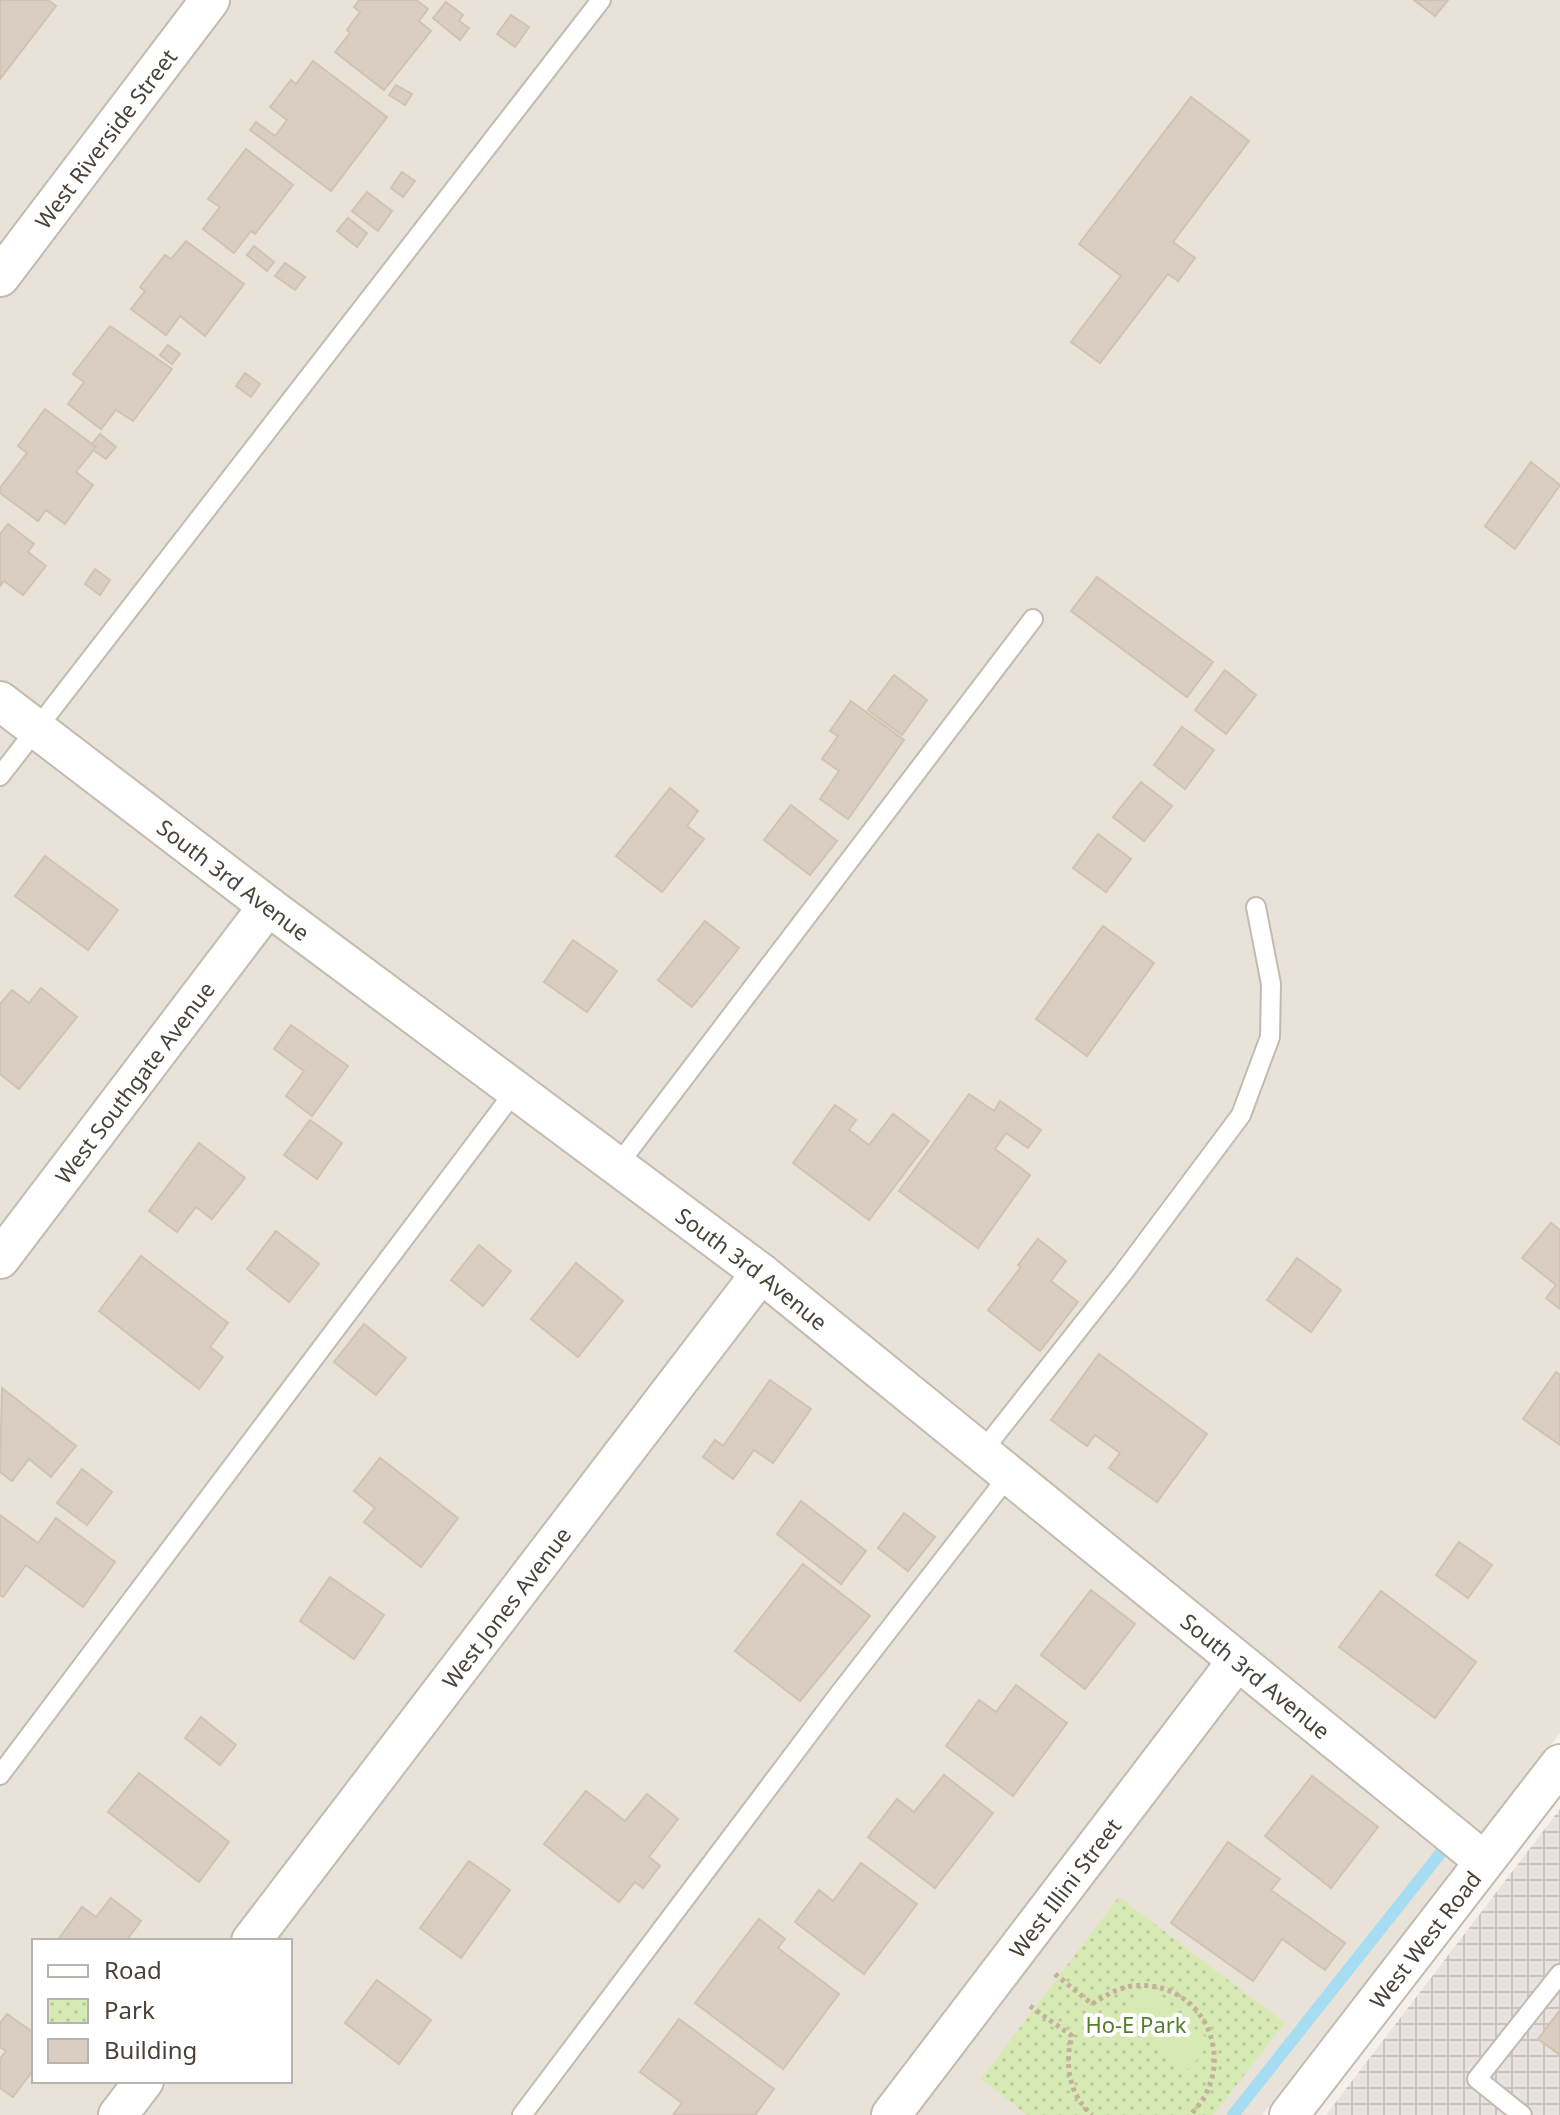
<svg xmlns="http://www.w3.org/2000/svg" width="1560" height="2115" viewBox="0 0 1560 2115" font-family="'Noto Sans',sans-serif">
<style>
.residential{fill:#e9e2d8;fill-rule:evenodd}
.industrial{fill:url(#industrial-grid)}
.park{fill:url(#park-dots)}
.pitch{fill:#d8eab3}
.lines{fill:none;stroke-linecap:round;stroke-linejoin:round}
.stream{stroke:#a6ddf2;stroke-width:12}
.building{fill:#dacec2;stroke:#d2c2b2;stroke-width:2}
.service-casing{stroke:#c4baaf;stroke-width:22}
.minor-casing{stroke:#c4baaf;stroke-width:42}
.path{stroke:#c3b19d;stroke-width:5;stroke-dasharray:4 4;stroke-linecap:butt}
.service{stroke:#fff;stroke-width:18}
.minor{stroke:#fff;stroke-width:38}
.labels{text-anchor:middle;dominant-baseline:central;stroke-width:8;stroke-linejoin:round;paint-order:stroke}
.street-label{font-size:22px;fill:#4a4138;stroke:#fff}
.park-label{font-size:22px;fill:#547e29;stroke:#fff}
</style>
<defs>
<pattern id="industrial-grid" width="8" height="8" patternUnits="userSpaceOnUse" patternTransform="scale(2)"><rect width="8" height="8" fill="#e8e3df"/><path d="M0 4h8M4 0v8" fill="none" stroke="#c8c4c0"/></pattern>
<pattern id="park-dots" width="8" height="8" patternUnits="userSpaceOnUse" patternTransform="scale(2)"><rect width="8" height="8" fill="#d8eab3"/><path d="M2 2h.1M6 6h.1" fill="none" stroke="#bbca9b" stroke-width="1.8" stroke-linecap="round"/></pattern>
</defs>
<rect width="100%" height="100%" fill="#f5f1ea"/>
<path class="residential" d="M0,0H1560V1733L1262,2115H0ZM34,1941H290V2081H34Z"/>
<polygon class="industrial" points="1560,1809 1560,2115 1326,2115"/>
<polygon class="park" points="1119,1897 1285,2023 1213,2115 1027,2115 981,2079"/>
<polygon class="pitch" points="1141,1988 1211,2041 1189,2070 1119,2017"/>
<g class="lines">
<polyline class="stream" points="1233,2115 1451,1840"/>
</g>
<g class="building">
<polygon points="0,0 48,0 56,6 0,79"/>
<polygon points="359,0 416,0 428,9 419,21 431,31 384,90 335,52 350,33 347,30 360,12 354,7"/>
<polygon points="1414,0 1448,0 1435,16"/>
<polygon points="446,2 463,15 459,21 469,28 460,40 433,18"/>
<polygon points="511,15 529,27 515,47 497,34"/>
<polygon points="313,61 387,117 331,191 250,130 256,122 275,136 287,120 270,107 291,80 296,84"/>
<polygon points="396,85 412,94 405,105 389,95"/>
<polygon points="1191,97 1249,141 1173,242 1195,258 1178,281 1168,274 1100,363 1071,342 1121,276 1079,244"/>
<polygon points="246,149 293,185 255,234 251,231 234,253 203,229 220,207 208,199"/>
<polygon points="402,172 415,181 403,197 391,188"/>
<polygon points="367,192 392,211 378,231 352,211"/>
<polygon points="348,218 367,233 357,247 337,231"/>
<polygon points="186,241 244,284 205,336 180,316 166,335 131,309 145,291 140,287 165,255 171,259"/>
<polygon points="254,246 274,262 267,271 247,255"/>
<polygon points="285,263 305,277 295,290 275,276"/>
<polygon points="110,326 172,369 133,421 116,410 101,429 68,404 84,382 73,374"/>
<polygon points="168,345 180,354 172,364 160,355"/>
<polygon points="245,373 260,384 251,397 236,386"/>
<polygon points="45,409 96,447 76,472 93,485 65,524 46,510 38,521 0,493 0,488 27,453 18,446"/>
<polygon points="100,434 116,447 106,459 93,450 96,447 92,444"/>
<polygon points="1531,462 1560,485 1515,549 1485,526"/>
<polygon points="8,524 34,544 28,552 46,566 23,595 4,581 0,586 0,534"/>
<polygon points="95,569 110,580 100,595 85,584"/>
<polygon points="1097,577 1213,662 1187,697 1071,611"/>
<polygon points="1225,670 1256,695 1226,734 1195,710"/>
<polygon points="894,675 927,700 902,735 868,710"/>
<polygon points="851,701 904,740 848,819 820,799 839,771 822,759 838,736 830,731"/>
<polygon points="1182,727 1214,750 1185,789 1154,765"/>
<polygon points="1141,782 1172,806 1144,841 1113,817"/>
<polygon points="670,788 698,811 687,826 704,839 662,892 616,856"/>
<polygon points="791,805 837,841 810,875 764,840"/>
<polygon points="1098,834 1131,859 1106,892 1073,868"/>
<polygon points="45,856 118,910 88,950 15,896"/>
<polygon points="705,921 739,948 692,1007 658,980"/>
<polygon points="1103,926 1154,963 1087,1056 1036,1019"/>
<polygon points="573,940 617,971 587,1012 544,982"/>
<polygon points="41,988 77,1017 19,1089 0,1074 0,1004 12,990 29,1003"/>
<polygon points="291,1025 348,1066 312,1116 286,1096 304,1071 274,1049"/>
<polygon points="969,1094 994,1111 1000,1101 1041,1130 1028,1148 1006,1133 995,1149 1030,1175 978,1248 899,1191"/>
<polygon points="835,1105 856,1120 849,1130 869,1145 893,1114 929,1141 869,1220 793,1163"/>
<polygon points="310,1120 342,1143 317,1179 284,1155"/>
<polygon points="199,1143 245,1178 212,1219 196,1207 177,1232 149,1211"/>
<polygon points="1551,1223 1560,1230 1560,1309 1546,1298 1556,1285 1522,1258"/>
<polygon points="276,1231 319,1264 289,1302 247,1269"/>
<polygon points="1038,1239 1066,1261 1051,1281 1078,1302 1040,1351 988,1310 1021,1267 1018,1265"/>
<polygon points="479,1245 511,1271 483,1306 451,1280"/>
<polygon points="141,1256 228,1323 210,1347 223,1357 199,1389 99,1311"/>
<polygon points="1297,1258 1341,1290 1311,1332 1267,1300"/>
<polygon points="576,1263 623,1301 578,1357 531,1319"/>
<polygon points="364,1324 406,1358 376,1395 334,1362"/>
<polygon points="1099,1354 1207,1434 1157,1502 1109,1468 1120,1453 1095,1435 1087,1446 1051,1420"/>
<polygon points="1556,1372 1560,1375 1560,1445 1523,1419"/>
<polygon points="770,1380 811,1409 773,1463 754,1450 733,1479 703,1457 715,1440 723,1446"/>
<polygon points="2,1388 76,1446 51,1477 29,1459 12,1481 0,1472"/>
<polygon points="380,1458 458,1518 421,1567 364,1522 375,1508 354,1491"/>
<polygon points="82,1469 112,1492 87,1525 57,1503"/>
<polygon points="801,1501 866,1551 841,1584 777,1534"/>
<polygon points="904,1513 935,1537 908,1571 878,1548"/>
<polygon points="0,1515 38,1543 56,1518 115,1562 83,1607 26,1565 3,1597 0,1595"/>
<polygon points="1459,1542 1492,1565 1468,1598 1436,1575"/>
<polygon points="803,1564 870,1616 800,1701 735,1651"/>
<polygon points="330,1577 384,1615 354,1659 300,1621"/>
<polygon points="1091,1590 1135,1624 1085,1689 1041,1655"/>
<polygon points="1381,1591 1476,1662 1435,1718 1339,1647"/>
<polygon points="1016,1685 1067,1723 1013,1796 946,1746 979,1700 996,1712"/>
<polygon points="201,1717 236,1745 220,1765 185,1738"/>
<polygon points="139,1773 229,1842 199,1882 108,1812"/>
<polygon points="944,1775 993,1813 935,1888 868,1837 897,1799 914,1812"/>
<polygon points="1312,1776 1378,1827 1331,1888 1265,1836"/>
<polygon points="586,1791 625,1821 647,1794 678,1819 649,1857 660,1866 643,1888 635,1882 619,1902 544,1844"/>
<polygon points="1228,1842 1280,1879 1271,1890 1345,1943 1325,1970 1282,1939 1253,1981 1171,1923"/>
<polygon points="469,1861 510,1890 461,1958 420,1928"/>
<polygon points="861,1863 917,1904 864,1974 795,1922 819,1890 833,1901"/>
<polygon points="111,1898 141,1921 126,1941 57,1941 82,1907 96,1917"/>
<polygon points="759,1919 785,1939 778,1948 839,1994 783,2069 695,2003"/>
<polygon points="377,1980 431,2020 399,2064 345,2023"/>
<polygon points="1560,2010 1560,2055 1538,2039"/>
<polygon points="7,2014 34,2033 34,2069 13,2097 0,2088 0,2059 6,2051 0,2047 0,2023"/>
<polygon points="679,2019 774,2089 755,2115 673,2115 682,2103 640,2072"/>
</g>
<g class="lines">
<g class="service-casing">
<g id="service">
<polyline points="0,776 601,0"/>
<polyline points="617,1166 1033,619"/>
<polyline points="981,1453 1123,1273 1241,1115 1270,1037 1271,984 1256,907"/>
<polyline points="0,1775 515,1091"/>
<polyline points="522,2115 839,1694 1009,1475"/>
<polyline points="1522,2115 1477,2079 1560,1974"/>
</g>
</g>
<g class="minor-casing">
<g id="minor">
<path id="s1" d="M0,277L210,0"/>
<path id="s2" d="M0,701L268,906L761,1273L1484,1861"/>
<path id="s3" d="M0,1259L268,906"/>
<path id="s4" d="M251,1941L761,1273"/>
<polyline points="118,2115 144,2081"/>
<path id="s5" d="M891,2115L1237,1661"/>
<path id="s6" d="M1289,2115L1560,1764"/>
</g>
</g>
<g class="path">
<path d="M1055,1974L1092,2004C1105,1996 1117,1988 1132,1986C1205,1978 1242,2065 1190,2115"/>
<path d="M1030,2006L1072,2036C1064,2064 1069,2095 1092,2115"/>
</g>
<use href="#service" class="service"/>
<use href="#minor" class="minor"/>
</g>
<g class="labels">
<g class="street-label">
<text stroke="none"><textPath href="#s1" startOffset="174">West Riverside Street</textPath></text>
<text stroke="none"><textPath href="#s2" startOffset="294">South 3rd Avenue</textPath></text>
<text stroke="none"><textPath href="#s3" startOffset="222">West Southgate Avenue</textPath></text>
<text stroke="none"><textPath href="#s2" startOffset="942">South 3rd Avenue</textPath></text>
<text stroke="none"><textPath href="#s4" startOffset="420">West Jones Avenue</textPath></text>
<text stroke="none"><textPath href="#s2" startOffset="1590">South 3rd Avenue</textPath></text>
<text stroke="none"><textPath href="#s5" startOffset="286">West Illini Street</textPath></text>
<text stroke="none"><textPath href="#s6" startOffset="222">West West Road</textPath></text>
</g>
<g class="park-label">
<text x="1136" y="2024">Ho-E Park</text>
</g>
</g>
<rect x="32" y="1939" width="260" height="144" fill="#ffffff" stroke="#b7b3af" stroke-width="2"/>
<rect x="48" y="1965" width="40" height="12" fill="#ffffff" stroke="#b7b3af" stroke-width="2"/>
<text x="104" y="1979" font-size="24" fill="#4a4138">Road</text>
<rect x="48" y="1999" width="40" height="24" fill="url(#park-dots)" stroke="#b7b3af" stroke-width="2"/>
<text x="104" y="2019" font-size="24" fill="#4a4138">Park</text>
<rect x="48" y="2039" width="40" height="24" fill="#dacec2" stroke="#b7b3af" stroke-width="2"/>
<text x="104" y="2059" font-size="24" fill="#4a4138">Building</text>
</svg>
